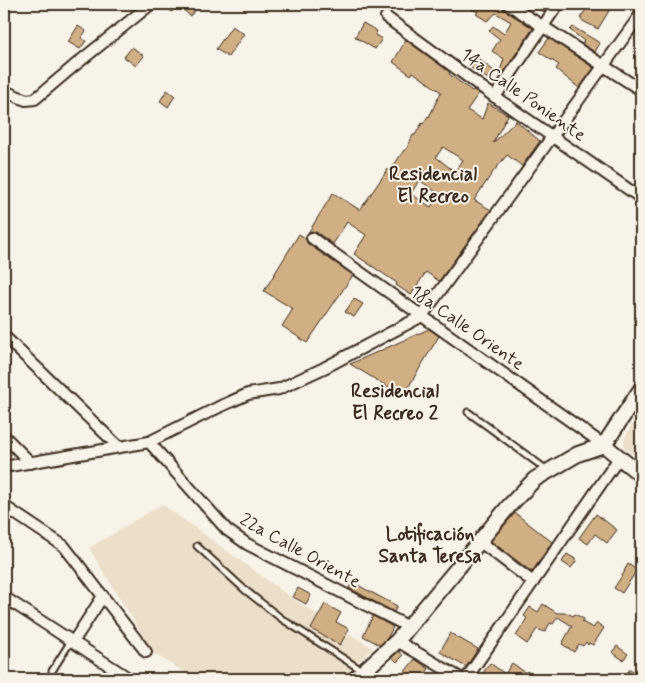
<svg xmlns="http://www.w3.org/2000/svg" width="645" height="683" viewBox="0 0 645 683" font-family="Mynerve,sans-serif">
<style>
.built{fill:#ecdfca}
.building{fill:#d1af84;stroke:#3b2a1e;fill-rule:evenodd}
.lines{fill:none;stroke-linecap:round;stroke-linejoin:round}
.lane-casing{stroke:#3b2a1e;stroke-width:9}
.street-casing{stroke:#3b2a1e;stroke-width:14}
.secondary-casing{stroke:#3b2a1e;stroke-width:18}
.lane{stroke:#f7f3e8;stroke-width:5}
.street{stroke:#f7f3e8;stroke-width:10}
.secondary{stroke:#f7f3e8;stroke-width:14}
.labels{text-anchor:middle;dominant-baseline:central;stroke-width:4;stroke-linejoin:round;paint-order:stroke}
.street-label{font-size:18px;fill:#3b2a1e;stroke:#f7f3e8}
.neighbourhood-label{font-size:19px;font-weight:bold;fill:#3b2a1e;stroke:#f7f3e8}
</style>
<rect width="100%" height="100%" fill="#f7f3e8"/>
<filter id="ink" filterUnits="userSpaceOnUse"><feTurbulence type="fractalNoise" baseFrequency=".02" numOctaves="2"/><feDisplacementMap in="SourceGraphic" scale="10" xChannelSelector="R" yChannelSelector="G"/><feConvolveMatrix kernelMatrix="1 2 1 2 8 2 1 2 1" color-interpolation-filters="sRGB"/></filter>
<g filter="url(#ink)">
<g class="built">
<polygon points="641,410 641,460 624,448 624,439"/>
<polygon points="162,504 299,603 373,648 341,679 196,679 154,654 89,548"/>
</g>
<g class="building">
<polygon points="162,4 192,4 197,8 190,16 178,5 172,12"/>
<polygon points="462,4 500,4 504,10 533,28 503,73 500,71 504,59 492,51 500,39 489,31 493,26 504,34 511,22 496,13 487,21 476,14 478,12"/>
<polygon points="530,4 550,4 544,12"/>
<polygon points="590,4 613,4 598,29 581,20 582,19 580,18"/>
<polygon points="363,23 377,31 375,35 382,39 375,49 355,37"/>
<polygon points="78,26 86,31 81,38 86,41 80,49 68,42"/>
<polygon points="232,26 244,34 228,57 216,49"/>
<polygon points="573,27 600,43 595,52 582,44 584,41 570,30"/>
<polygon points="549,38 594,68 579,88 556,69 559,65 539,52"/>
<path d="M406,40L450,72L449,74L472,91L474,90L479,93L467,110L482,119L488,103L508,115L493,143L516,121L540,141L522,166L507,155L493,172L474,200L491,210L439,281L426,272L411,295L396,285L397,283L354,254L366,235L347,222L333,244L316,232L312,231L308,233L333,193L360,210L388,169L390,171L404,150H406L413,135H415L422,123L423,124L428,116L429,117L441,92L413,72L411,75L393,62ZM443,147L463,160L455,172L436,157ZM419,180L439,194L431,207L411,194Z"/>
<polygon points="132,47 144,56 136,66 124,57"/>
<polygon points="474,55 494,71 488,79 468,66"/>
<polygon points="167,90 175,96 168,107 160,101"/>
<polygon points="299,234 305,238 305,237 306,240 308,244 353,275 307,343 282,326 293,309 264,291"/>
<polygon points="354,299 363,304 354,317 345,312"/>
<polygon points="429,329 439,336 403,396 350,364"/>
<polygon points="515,513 552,542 532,572 491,541"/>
<polygon points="596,514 617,530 607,543 595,534 588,544 579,538"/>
<polygon points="567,554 577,560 571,568 562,562"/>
<polygon points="628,564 637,570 622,593 614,588 625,571 624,571"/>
<polygon points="352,582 397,606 394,612 349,588"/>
<polygon points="298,588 311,595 306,604 293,597"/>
<polygon points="325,604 341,613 336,622 349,629 340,645 311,629"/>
<polygon points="543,604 557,613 567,613 573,616 575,614 584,619 582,622 593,628 597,623 604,628 593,645 589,643 588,645 586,642 583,646 579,644 574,652 562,644 572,626 558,617 553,624 550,623 545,632 537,629 527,644 516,636 527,618 524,616 530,607 538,612"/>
<polygon points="373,616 393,627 388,637 380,645 363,636"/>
<polygon points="450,633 478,649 466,667 440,652"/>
<polygon points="617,646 628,654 623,660 612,652"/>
<polygon points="399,651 403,656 397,662 392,657"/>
<polygon points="415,659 429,669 421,679 399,679"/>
<polygon points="490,663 505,674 512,663 526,673 527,671 538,679 484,679 480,677"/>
<polygon points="630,669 639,675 636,679 623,679"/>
</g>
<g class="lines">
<g class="lane-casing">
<g id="lane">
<polyline points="468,412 547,470"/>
<polyline points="197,546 245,590 282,619 363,671"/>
<polyline points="52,671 71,641"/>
</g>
</g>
<g class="street-casing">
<g id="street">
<polyline points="508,4 641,90"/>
<polyline points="386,17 495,97 641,198"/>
<polyline points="4,91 26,100 35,99 74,66 151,4"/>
<polyline points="495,97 558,4"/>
<polyline points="312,238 604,445"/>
<polyline points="4,336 119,447"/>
<polyline points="4,436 31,463"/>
<polyline points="149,442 227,530 247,544 409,627"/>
<polyline points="4,467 149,442 219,407 248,394 279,389 324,368 422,316 641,14"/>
<polyline points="4,506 64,546 146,652"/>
<polyline points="479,541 533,582"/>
<polyline points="4,597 130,679"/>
<polyline points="397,641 462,679"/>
<polyline points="73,642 103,596"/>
<polyline points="466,679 619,458"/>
</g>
</g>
<g class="secondary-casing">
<g id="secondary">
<polyline points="604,445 641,475"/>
<polyline points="355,679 397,641 509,506 535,479 578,454 604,445 641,389"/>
</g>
</g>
<use href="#lane" class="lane"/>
<use href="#street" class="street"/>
<use href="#secondary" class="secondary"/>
</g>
</g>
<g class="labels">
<g class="street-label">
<text transform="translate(523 95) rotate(35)">14a Calle Poniente</text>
<text transform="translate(467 328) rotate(35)">18a Calle Oriente</text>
<text transform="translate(300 551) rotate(29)">22a Calle Oriente</text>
</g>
<g class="neighbourhood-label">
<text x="433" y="174">Residencial<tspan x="433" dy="22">El Recreo</tspan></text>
<text x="395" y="391">Residencial<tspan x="395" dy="22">El Recreo 2</tspan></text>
<text x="430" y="534">Lotificación<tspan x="430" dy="22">Santa Teresa</tspan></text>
</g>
</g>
<rect width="645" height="683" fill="none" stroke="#f7f3e8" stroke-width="20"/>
<rect x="10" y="10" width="625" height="663" fill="none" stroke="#3b2a1e" stroke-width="2" filter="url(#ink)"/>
</svg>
